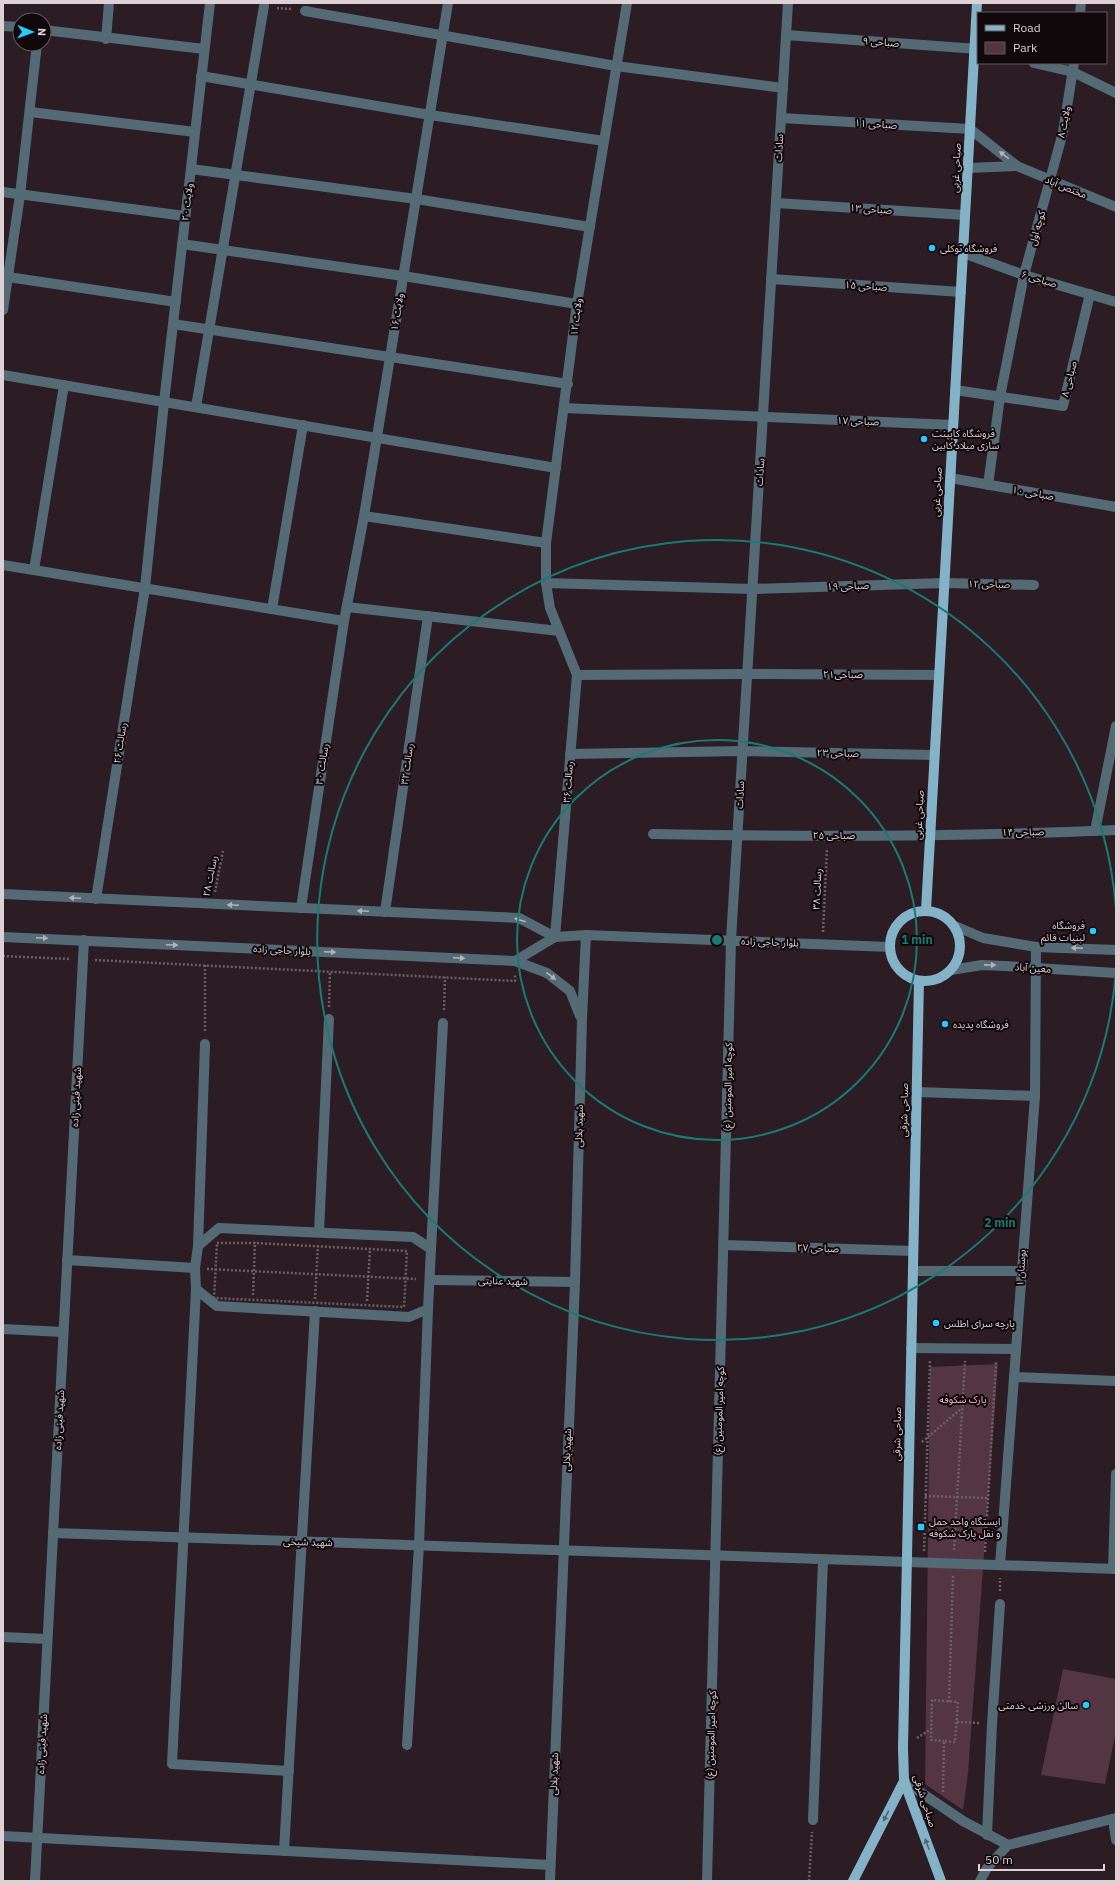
<svg xmlns="http://www.w3.org/2000/svg" width="1119" height="1884" viewBox="0 0 1119 1884" font-family="'IBM Plex Sans','Noto Sans Arabic',sans-serif">
<style>
.green{fill:#543542}
.lines{fill:none;stroke-linecap:round;stroke-linejoin:round}
.path{stroke:#6e5f65;stroke-width:2.5;stroke-dasharray:2 2;stroke-linecap:butt}
.minor{stroke:#546a74;stroke-width:10}
.major{stroke:#84b3c8;stroke-width:10}
.oneway{fill:#b4b2b8}
.oneway2{fill:#506673}
.ring{fill:none;stroke:#197b73;stroke-width:2}
.poi-dot{fill:#29c8ff;stroke:#10080b;stroke-width:1.5}
.labels{text-anchor:middle;dominant-baseline:central;stroke-width:4;stroke-linejoin:round;paint-order:stroke}
.street-label{font-size:10px;fill:#ddd1d5;stroke:#10080b}
.poi-label{font-size:10px;fill:#ddd1d5;stroke:#10080b;text-anchor:start}
.park-label{font-size:10px;fill:#f9bad3;stroke:#10080b}
.centre{fill:#197b73;stroke:#10080b;stroke-width:2}
.ring-label{font-size:12px;text-anchor:middle;font-weight:bold;fill:#197b73;stroke:#10080b;stroke-width:4;stroke-linejoin:round;paint-order:stroke}
</style>
<rect width="100%" height="100%" fill="#2c1c23"/>
<g class="green">
<polygon points="998,1364 968,1773 963,1810 925,1784 930,1367"/>
<polygon points="1063,1669 1116,1679 1116,1732 1105,1784 1041,1775"/>
</g>
<g class="lines">
<g class="path">
<polyline points="277,8 292,9"/>
<polyline points="215,892 223,851"/>
<polyline points="823,932 827,848"/>
<polyline points="3,956 70,959"/>
<polyline points="95,960 515,981 515,974"/>
<polyline points="329,1007 330,971"/>
<polyline points="444,1010 445,977"/>
<polyline points="205,1031 205,965"/>
<polygon points="217,1243 255,1243 407,1251 404,1307 214,1298"/>
<polyline points="207,1269 416,1279"/>
<polyline points="253,1295 255,1242"/>
<polyline points="315,1299 318,1246"/>
<polyline points="367,1301 370,1249"/>
<polyline points="922,1442 962,1408"/>
<polyline points="925,1496 988,1498"/>
<polyline points="954,1550 965,1361"/>
<polyline points="924,1551 930,1360"/>
<polyline points="985,1552 996,1362"/>
<polyline points="1000,1591 1000,1578"/>
<polyline points="949,1702 953,1575"/>
<polyline points="957,1722 979,1723"/>
<polyline points="917,1738 931,1729"/>
<polyline points="943,1792 944,1741 955,1742 958,1702 932,1700 931,1740 944,1741"/>
<polyline points="809,1881 812,1832"/>
</g>
<g class="minor">
<polyline points="305,11 616,66 783,88"/>
<polyline points="1080,13 1081,3"/>
<polyline points="3,26 20,27"/>
<polyline points="44,30 204,49"/>
<polyline points="786,35 978,49"/>
<polyline points="106,39 109,3"/>
<polyline points="1034,63 1073,72 1116,93"/>
<polyline points="201,76 430,115 604,141"/>
<polyline points="30,112 195,132"/>
<polyline points="781,118 970,129 1017,166 968,168"/>
<polyline points="1017,166 1116,207"/>
<polyline points="191,169 416,199 590,227"/>
<polyline points="3,192 185,216"/>
<polyline points="776,203 965,215"/>
<polyline points="182,244 403,276 577,304"/>
<polyline points="963,253 1024,275 1116,302"/>
<polyline points="8,277 176,302"/>
<polyline points="771,279 961,292"/>
<polyline points="3,310 20,195 37,44"/>
<polyline points="173,324 568,384"/>
<polyline points="3,375 556,468"/>
<polyline points="955,390 1063,406 1090,294"/>
<polyline points="196,407 264,6"/>
<polyline points="564,408 953,425"/>
<polyline points="950,478 1116,507"/>
<polyline points="988,485 1000,397 1024,275 1063,132 1074,63"/>
<polyline points="364,516 546,543"/>
<polyline points="3,565 344,621"/>
<polyline points="34,570 64,385"/>
<polyline points="546,583 752,589 944,583 1034,585"/>
<polyline points="347,607 559,631"/>
<polyline points="272,609 303,425"/>
<polyline points="577,675 747,674 939,675"/>
<polyline points="570,754 742,751 934,755"/>
<polyline points="1095,831 1116,726"/>
<path d="M653,834C807,837 962,837 1116,830"/>
<polyline points="3,894 519,918 555,937"/>
<polyline points="96,899 145,588 164,402 210,3"/>
<polyline points="301,908 344,621 364,516 448,3"/>
<polyline points="385,912 428,616"/>
<polyline points="955,926 983,938 1036,947 1116,950"/>
<polyline points="3,937 515,961 555,937 586,935 890,947"/>
<polyline points="555,937 577,675 550,608 546,583 546,543 577,304 627,3"/>
<polyline points="515,961 547,973 570,991 580,1016"/>
<polyline points="951,970 982,965 1005,966 1116,973"/>
<polyline points="917,1092 1035,1096"/>
<polygon points="219,1228 413,1237 431,1249 428,1309 409,1317 217,1306 196,1289 195,1268 198,1246"/>
<polyline points="319,1232 329,1019"/>
<polyline points="724,1245 913,1251"/>
<polyline points="198,1246 205,1044"/>
<polyline points="431,1249 443,1023"/>
<polyline points="67,1260 195,1268"/>
<polyline points="913,1271 1021,1271"/>
<polyline points="431,1280 575,1282"/>
<polyline points="196,1289 172,1764 289,1771"/>
<polyline points="3,1329 63,1332"/>
<polyline points="911,1348 1016,1349"/>
<polyline points="1014,1377 1116,1381"/>
<polyline points="53,1533 1116,1569"/>
<polyline points="1000,1565 1035,1096 1036,947"/>
<polyline points="1113,1569 1116,1474"/>
<polyline points="3,1637 47,1639"/>
<polyline points="407,1745 419,1545 428,1309"/>
<polyline points="904,1781 963,1821 1008,1845"/>
<polyline points="1113,1819 1116,1840"/>
<polyline points="813,1820 823,1560"/>
<polyline points="987,1835 992,1724 1000,1604"/>
<polyline points="3,1836 550,1865"/>
<polyline points="284,1851 315,1311"/>
<polyline points="35,1881 84,940"/>
<polyline points="550,1881 575,1282 582,1019 586,935"/>
<polyline points="707,1881 731,940 788,3"/>
<polyline points="980,1881 987,1868 1008,1845 1116,1818"/>
</g>
<g class="major">
<polyline points="926,910 977,3"/>
<circle cx="925" cy="946" r="35"/>
<polyline points="919,981 903,1748 904,1781 941,1881"/>
<polyline points="853,1881 904,1781"/>
</g>
</g>
<defs><path id="oneway-solid" d="M-6-.8H1V-3.2L6.5 0L1 3.2V.8H-6Z"/></defs>
<g class="oneway">
<use href="#oneway-solid" transform="translate(1004 155) rotate(-142)"/>
<use href="#oneway-solid" transform="translate(75 898) rotate(-177)"/>
<use href="#oneway-solid" transform="translate(233 905) rotate(-177)"/>
<use href="#oneway-solid" transform="translate(363 911) rotate(-177)"/>
<use href="#oneway-solid" transform="translate(520 920) rotate(-163)"/>
<use href="#oneway-solid" transform="translate(42 938) rotate(3)"/>
<use href="#oneway-solid" transform="translate(172 945) rotate(3)"/>
<use href="#oneway-solid" transform="translate(1077 948) rotate(-178)"/>
<use href="#oneway-solid" transform="translate(330 952) rotate(3)"/>
<use href="#oneway-solid" transform="translate(459 958) rotate(3)"/>
<use href="#oneway-solid" transform="translate(990 965) rotate(1)"/>
<use href="#oneway-solid" transform="translate(551 976) rotate(37)"/>
</g>
<g class="oneway2">
<use href="#oneway-solid" transform="translate(886 1816) rotate(117)"/>
<use href="#oneway-solid" transform="translate(927 1844) rotate(-110)"/>
</g>
<g class="ring">
<circle cx="717" cy="940" r="200"/>
<path d="M1116 971A400 400 0 1 1 1116 909"/>
</g>
<g class="poi-dot">
<circle cx="932" cy="248" r="4"/>
<circle cx="924" cy="439" r="4"/>
<circle cx="1093" cy="931" r="4"/>
<circle cx="945" cy="1024" r="4"/>
<circle cx="936" cy="1323" r="4"/>
<rect x="917" y="1523" width="8" height="8" rx="2"/>
<circle cx="1086" cy="1705" r="4"/>
</g>
<g class="labels">
<g class="street-label">
<text transform="translate(881 42) rotate(4)">صباحی ۹</text>
<text transform="translate(1064 122) rotate(-79)">ولایت ۸</text>
<text transform="translate(876 124) rotate(4)">صباحی ۱۱</text>
<text transform="translate(779 148) rotate(-87)">سادات</text>
<text transform="translate(956 168) rotate(-87)">صباحی غربی</text>
<text transform="translate(1066 187) rotate(22)">مختص آباد</text>
<text transform="translate(187 202) rotate(-83)">ولایت ۲۰</text>
<text transform="translate(871 209) rotate(4)">صباحی ۱۳</text>
<text transform="translate(1037 228) rotate(-74)">کوچه اول</text>
<text transform="translate(1039 279) rotate(17)">صباحی ۶</text>
<text transform="translate(866 286) rotate(4)">صباحی ۱۵</text>
<text transform="translate(397 312) rotate(-81)">ولایت ۱۶</text>
<text transform="translate(576 317) rotate(-83)">ولایت ۱۲</text>
<text transform="translate(1069 379) rotate(-76)">صباحی ۸</text>
<text transform="translate(858 421) rotate(2)">صباحی ۱۷</text>
<text transform="translate(760 472) rotate(-86)">سادات</text>
<text transform="translate(937 492) rotate(-87)">صباحی غربی</text>
<text transform="translate(1033 493) rotate(10)">صباحی ۱۰</text>
<text transform="translate(989 584) rotate(1)">صباحی ۱۲</text>
<text transform="translate(848 586) rotate(-2)">صباحی ۱۹</text>
<text x="843" y="674">صباحی۲۱</text>
<text transform="translate(120 743) rotate(-81)">رسالت ۲۶</text>
<text transform="translate(838 753) rotate(1)">صباحی ۲۳</text>
<text transform="translate(322 764) rotate(-81)">رسالت ۳۰</text>
<text transform="translate(407 764) rotate(-82)">رسالت ۳۲</text>
<text transform="translate(568 782) rotate(-85)">رسالت ۳۶</text>
<text transform="translate(740 795) rotate(-87)">سادات</text>
<text transform="translate(919 815) rotate(-87)">صباحی غربی</text>
<text transform="translate(1023 832) rotate(-1)">صباحی ۱۴</text>
<text x="834" y="835">صباحی ۲۵</text>
<text transform="translate(210 876) rotate(-79)">رسالت ۲۸</text>
<text transform="translate(817 889) rotate(-87)">رسالت ۳۸</text>
<text transform="translate(770 942) rotate(2)">بلوار حاجی زاده</text>
<text transform="translate(282 950) rotate(3)">بلوار حاجی زاده</text>
<text transform="translate(1033 968) rotate(4)">معین آباد</text>
<text transform="translate(728 1087) rotate(-89)">کوچه امیر المومنین (ع)</text>
<text transform="translate(76 1097) rotate(-87)">شهید فینی زاده</text>
<text transform="translate(904 1110) rotate(-89)">صباحی شرقی</text>
<text transform="translate(579 1126) rotate(-89)">شهید بلالی</text>
<text transform="translate(818 1248) rotate(2)">صباحی ۲۷</text>
<text transform="translate(1021 1268) rotate(-86)">بوستان ۱</text>
<text transform="translate(503 1281) rotate(1)">شهید عنایتی</text>
<text transform="translate(719 1411) rotate(-88)">کوچه امیر المومنین (ع)</text>
<text transform="translate(59 1420) rotate(-87)">شهید فینی زاده</text>
<text transform="translate(897 1434) rotate(-89)">صباحی شرقی</text>
<text transform="translate(567 1450) rotate(-88)">شهید بلالی</text>
<text transform="translate(308 1542) rotate(2)">شهید شیخی</text>
<text transform="translate(711 1735) rotate(-88)">کوچه امیر المومنین (ع)</text>
<text transform="translate(42 1744) rotate(-87)">شهید فینی زاده</text>
<text transform="translate(554 1774) rotate(-88)">شهید بلالی</text>
<text transform="translate(925 1801) rotate(72)">صباحی شرقی</text>
</g>
<g class="poi-label">
<text x="940" y="248">فروشگاه توکلی</text>
<text x="932" y="433">فروشگاه کابینت<tspan x="932" dy="12">سازی میلاد کابین</tspan></text>
<text x="1085" y="925" text-anchor="end">فروشگاه<tspan x="1085" dy="12">لبنیات قائم</tspan></text>
<text x="953" y="1024">فروشگاه پدیده</text>
<text x="944" y="1323">پارچه سرای اطلس</text>
<text x="929" y="1521">ایستگاه واحد حمل<tspan x="929" dy="12">و نقل پارک شکوفه</tspan></text>
<text x="1078" y="1705" text-anchor="end">سالن ورزشی خدمتی</text>
</g>
<g class="park-label">
<text x="963" y="1399">پارک شکوفه</text>
</g>
</g>
<circle cx="717" cy="940" r="6" class="centre"/>
<g class="ring-label">
<text x="917" y="944">1 min</text>
<text x="1000" y="1227">2 min</text>
</g>
<rect width="1119" height="1884" fill="none" stroke="#ddd1d5" stroke-width="8"/>
<rect x="977" y="12" width="130" height="52" fill="#10080b" stroke="#62585c"/>
<rect x="985" y="25" width="20" height="6" fill="#84b3c8" stroke="#62585c"/>
<text x="1013" y="32" font-size="12" fill="#ddd1d5">Road</text>
<rect x="985" y="42" width="20" height="12" fill="#543542" stroke="#62585c"/>
<text x="1013" y="52" font-size="12" fill="#ddd1d5">Park</text>
<g transform="translate(32 32) rotate(91)"><circle r="19" fill="#10080b" stroke="#62585c"/>
<path d="M0-3L7 15L0 10L-7 15Z" fill="#29c8ff"/>
<text y="-6" font-size="11" font-weight="bold" text-anchor="middle" fill="#ddd1d5">N</text>
</g>
<path d="M979 1864v6h125v-6" fill="none" stroke="#ddd1d5" stroke-width="2"/>
<text x="985" y="1864" font-size="12" fill="#ddd1d5" stroke="#10080b" stroke-width="3" paint-order="stroke">50 m</text>
</svg>
